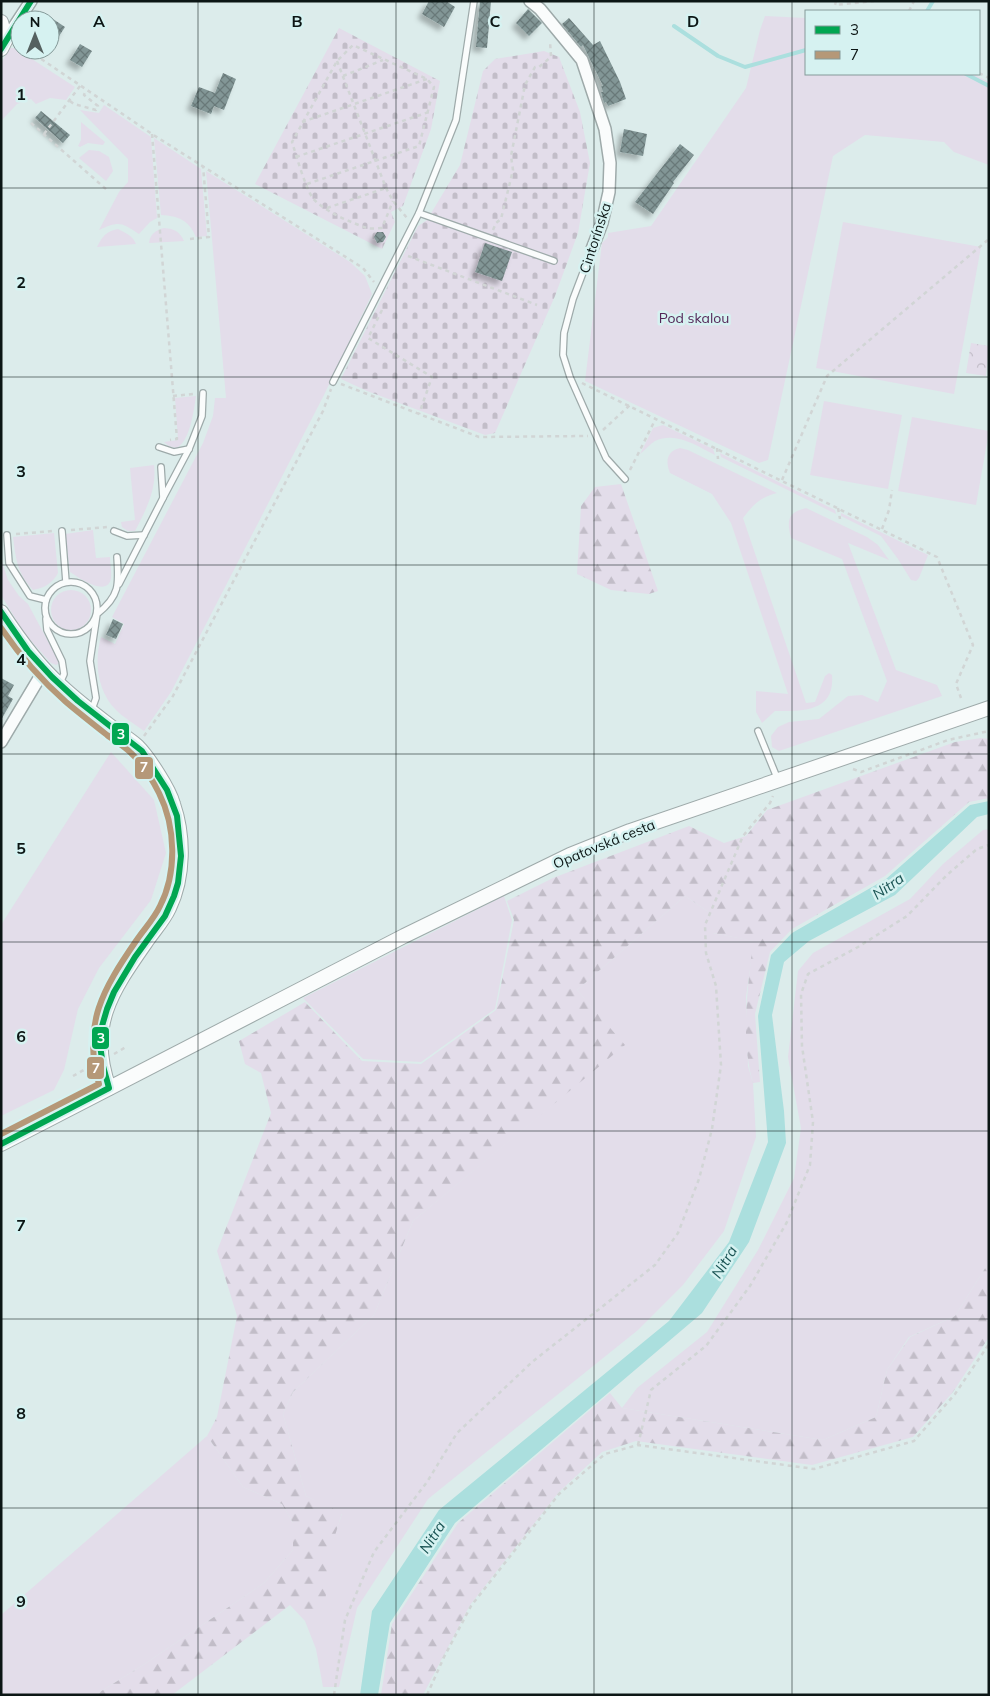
<svg xmlns="http://www.w3.org/2000/svg" width="990" height="1696" viewBox="0 0 990 1696" font-family="Mulish,sans-serif">
<style>
.green{fill:#e3ddea}
.forest{fill:url(#forest-firs)}
.cemetery{fill:url(#cemetery-stones)}
.park{fill:url(#park-crowns)}
.water{fill:#abdfde}
.lines{fill:none;stroke-linecap:round;stroke-linejoin:round}
.stream{stroke:#abdfde;stroke-width:4}
.building{fill:url(#building-cross-hatch);filter:url(#shadow)}
.service-casing{stroke:#9eaaaa;stroke-width:8}
.minor-casing{stroke:#9eaaaa;stroke-width:14}
.tertiary-casing{stroke:#9eaaaa;stroke-width:16}
.path{stroke:#d1d5d5;stroke-width:2.5;stroke-dasharray:4 4;stroke-linecap:butt}
.service{stroke:#fafcfc;stroke-width:5.5}
.minor{stroke:#fafcfc;stroke-width:11}
.tertiary{stroke:#fafcfc;stroke-width:14}
.bus-1-casing{stroke:#d6f2f1;stroke-width:10}
.bus-2-casing{stroke:#d6f2f1;stroke-width:10}
.bus-1{stroke:#00a651;stroke-width:6}
.bus-2{stroke:#b59878;stroke-width:6}
.grid{fill:none;stroke:#0c1615;stroke-width:1;stroke-opacity:0.55}
.labels{text-anchor:middle;dominant-baseline:central;stroke-width:5;stroke-linejoin:round;paint-order:stroke}
.street-label{font-size:14px;fill:#0c1615;stroke:#d6f2f1}
.park-label{font-size:14px;fill:#542758;stroke:#d6f2f1}
.water-label{font-size:15px;font-style:italic;fill:#1a5454;stroke:#d6f2f1}
.grid-label{font-size:16px;text-anchor:middle;font-weight:bold;fill:#0c1615;stroke:#d6f2f1;stroke-width:5;stroke-linejoin:round;paint-order:stroke}
.line-badge{stroke:#d6f2f1;stroke-width:2}
.badge-label{font-size:14px;text-anchor:middle;font-weight:bold;fill:#fff}
</style>
<defs>
<pattern id="forest-firs" width="22" height="20" patternUnits="userSpaceOnUse" patternTransform="scale(1.25)"><rect width="22" height="20" fill="#e3ddea"/><path d="M5 1l3.5 6h-7zM16 11l3.5 6h-7z" fill="#c2bdc8"/></pattern>
<pattern id="cemetery-stones" width="16" height="16" patternUnits="userSpaceOnUse" patternTransform="scale(1.25)"><rect width="16" height="16" fill="#e3ddea"/><path d="M2 7V4a2 2 0 0 1 4 0v3zM10 15v-3a2 2 0 0 1 4 0v3z" fill="#c2bdc8"/></pattern>
<pattern id="park-crowns" width="20" height="18" patternUnits="userSpaceOnUse" patternTransform="scale(1.25)"><rect width="20" height="18" fill="#e3ddea"/><path d="M2 6a3 3 0 1 1 6 0M12 15a3 3 0 1 1 6 0" fill="none" stroke="#c2bdc8"/></pattern>
<pattern id="building-cross-hatch" width="8" height="8" patternUnits="userSpaceOnUse" patternTransform="scale(1.25)"><rect width="8" height="8" fill="#829696"/><path d="M0 0l8 8M0 8l8-8" fill="none" stroke="#697979"/></pattern>
<filter id="shadow"><feDropShadow dx="-4.5" dy="4.5" stdDeviation="2.5" flood-color="#0004"/></filter>
</defs>
<rect width="100%" height="100%" fill="#dceceb"/>
<g class="green">
<polygon points="765,16 806,18 806,74 973,74 989,82 989,165 954,152 944,142 865,135 833,156 768,460 759,463 585,381 602,243 608,237 608,233 651,226 746,88 760,30"/>
<polygon points="10,48 15,48 75,87 66,100 50,98 36,104 31,99 17,104 1,121 1,63"/>
<path d="M104,105L151,137L157,218L150,222L139,234C121,222 119,221 99,230L119,192L128,182V159L80,110L99,113Z"/>
<polygon points="81,122 105,142 103,145 88,143 80,147 78,146 81,140"/>
<path d="M154,138L201,169L207,236L196,237C189,220 178,216 161,215Z"/>
<polygon points="89,150 99,151 109,157 113,171 106,181 79,158"/>
<path d="M206,171L350,262L365,276L372,294L324,395L171,692L144,731C135,724 124,718 116,710C97,691 94,661 101,637L115,644L124,624L112,617L203,443L213,416L215,398H226Z"/>
<polygon points="843,222 981,247 954,394 816,368"/>
<path d="M164,228C175,229 179,231 184,241L149,243C150,234 156,230 164,228Z"/>
<path d="M118,229C126,233 133,236 136,244L97,247C102,237 106,231 118,229Z"/>
<path d="M196,396C194,409 190,443 176,448L169,446L164,442L178,440L175,398Z"/>
<polygon points="824,401 902,415 888,489 810,475"/>
<polygon points="912,417 989,431 976,505 898,491"/>
<path d="M663,425L713,449L715,455C697,446 676,431 655,441C650,444 645,450 640,454L653,428Z"/>
<path d="M680,448L688,450L777,493C759,498 754,504 743,518L806,703L815,702L825,676L829,673L832,675C835,712 803,711 775,711L762,723L756,712V691L788,694L731,523L712,494L670,473C665,461 667,451 680,448Z"/>
<polygon points="720,453 835,510 836,514 721,457"/>
<path d="M154,465C157,489 146,510 135,531H128L122,527L121,522L135,520L130,468Z"/>
<path d="M806,508L867,537L878,545L889,560L848,543L896,670L937,685L942,696L779,751L772,747L771,736L778,727L789,722L819,719L848,696L862,695L878,702L887,681L842,559L791,538C787,520 787,513 806,508Z"/>
<polygon points="841,513 928,555 919,578 916,581 911,580 898,559 881,536 841,516"/>
<path d="M93,530L96,558L110,557C110,564 112,572 111,578C108,598 79,578 70,572L65,534Z"/>
<path d="M54,533L58,573C53,583 44,588 33,590C17,573 16,559 13,537Z"/>
<polygon points="1,559 8,580 19,596 28,604 58,660 59,663 56,665 51,663 25,634 1,595"/>
<circle cx="71" cy="610" r="20"/>
<polygon points="111,752 154,800 166,853 151,900 99,968 78,1009 64,1070 54,1090 1,1116 1,925"/>
<polygon points="989,829 989,1262 955,1316 909,1337 887,1370 876,1417 823,1440 622,1408 637,1388 707,1332 758,1250 794,1178 801,1128 788,1057 798,971 813,953 910,899 943,864 983,830"/>
<polygon points="504,896 512,920 495,1009 421,1062 363,1059 303,998"/>
<polygon points="685,896 713,915 713,933 754,941 746,997 748,1066 753,1083 756,1137 724,1231 683,1285 638,1330 428,1499 357,1608 339,1687 323,1687 316,1649 305,1621 342,1514 306,1496 283,1414 293,1392 374,1315 413,1221 624,1045 577,990"/>
<polygon points="207,1436 243,1487 282,1504 293,1523 293,1550 264,1583 143,1665 95,1695 1,1695 1,1615"/>
</g>
<g class="forest">
<polygon points="621,484 658,591 649,594 611,590 577,574 581,506 595,487"/>
<path d="M981,738L989,739V798L969,802L885,876L792,929L770,952L755,1014L760,1082L753,1083C740,1037 748,988 753,941L713,933V915L685,896L577,990L625,1045L413,1221L374,1315L293,1392L283,1414L306,1496L342,1513L329,1555L325,1606L305,1621L290,1605L172,1695H95L143,1665L264,1583L293,1550V1523L282,1504L243,1487L207,1436L217,1417L237,1316L217,1251L271,1113L261,1073L245,1064L239,1041L305,1002L362,1061L421,1064L496,1010L514,920L507,901L553,878L689,826L724,843L746,836L767,810L955,742Z"/>
<polygon points="989,1262 989,1337 953,1392 913,1437 812,1465 636,1441 602,1452 559,1492 470,1605 423,1695 381,1695 392,1624 458,1523 610,1393 622,1408 823,1440 876,1417 887,1370 910,1337 955,1316"/>
</g>
<g class="cemetery">
<polygon points="339,28 440,81 431,129 403,206 391,212 395,222 382,249 255,184"/>
<polygon points="544,51 559,57 580,112 590,163 578,233 555,296 495,433 485,435 367,391 341,379 418,226 427,220 460,165 483,71 495,59"/>
</g>
<polygon class="park" points="971,343 989,346 986,376 966,373"/>
<polygon class="water" points="989,801 989,814 977,817 895,895 809,941 784,962 772,1015 784,1111 786,1143 749,1242 702,1313 455,1523 390,1623 378,1695 360,1695 372,1611 439,1510 669,1321 729,1242 768,1142 758,1016 771,955 792,933 886,879 970,805"/>
<g class="lines">
<g class="stream">
<polyline points="927,11 933,1"/>
<polyline points="674,26 718,56 745,67 806,50"/>
<polyline points="966,74 989,86"/>
</g>
</g>
<g class="building">
<polygon points="429,1 446,1 455,7 444,27 422,14"/>
<polygon points="480,1 491,1 487,48 476,47"/>
<polygon points="528,9 542,23 529,36 516,23"/>
<polygon points="50,17 65,27 50,50"/>
<polygon points="569,18 593,45 600,41 620,82 626,99 608,106 606,102 604,103 601,92 603,92 601,86 603,86 583,45 581,47 562,24"/>
<polygon points="80,44 92,51 82,67 70,60"/>
<polygon points="223,73 236,79 224,110 214,106 211,114 191,106 199,87 215,93"/>
<polygon points="41,111 70,135 63,143 35,118"/>
<polygon points="624,129 647,134 643,156 620,152"/>
<polygon points="680,144 694,155 673,182 674,183 653,214 635,202"/>
<polygon points="377,232 383,232 386,237 383,242 377,243 374,237"/>
<polygon points="485,243 512,252 502,281 475,272"/>
<polygon points="113,619 123,624 116,639 106,635"/>
<polygon points="1,678 14,685 8,696 13,699 1,720"/>
</g>
<g class="lines">
<g class="service-casing">
<g id="service">
<polyline points="419,213 554,261"/>
<polyline points="592,249 573,299 564,333 563,355 570,377 606,458 625,479"/>
<polyline points="333,382 419,213 456,120 474,1"/>
<polyline points="159,447 174,452 189,449"/>
<polyline points="163,498 189,449 202,416 203,393"/>
<polyline points="62,531 66,582"/>
<polyline points="114,531 127,536 144,535"/>
<polyline points="7,535 9,563 30,596 46,600"/>
<circle cx="71" cy="608" r="26"/>
<polyline points="119,584 163,498 161,467"/>
<polyline points="46,619 47,630 62,661 64,674 59,685"/>
<path d="M91,712L96,698L90,661L97,614C120,596 119,584 117,557"/>
<polyline points="758,731 778,780"/>
</g>
</g>
<g class="minor-casing">
<g id="minor">
<polyline points="530,1 540,9 582,60 605,129 610,163 609,192 602,223 592,249"/>
<polyline points="6,39 31,1"/>
<polyline points="1,742 44,670"/>
</g>
</g>
<g class="tertiary-casing">
<g id="tertiary">
<polyline points="1,22 6,39 1,49"/>
<path d="M1,612C18,638 37,665 60,685C76,700 93,713 110,726C119,733 129,739 137,746C148,757 169,789 173,804C184,836 184,877 169,908C164,919 155,929 148,939C113,989 86,1025 109,1088"/>
<polyline points="1,1144 404,936 570,855 630,831 989,708"/>
</g>
</g>
<g class="path">
<polyline points="836,1 835,5 874,1"/>
<polyline points="909,11 914,1"/>
<polyline points="28,50 152,134 363,268 374,282"/>
<polyline points="337,61 386,188 393,201 407,218"/>
<polyline points="979,73 989,78"/>
<polyline points="343,76 383,60"/>
<polyline points="70,101 74,104 96,110 98,106 84,95 86,90"/>
<polyline points="302,122 427,79"/>
<polyline points="31,123 107,190"/>
<polyline points="44,134 80,86"/>
<polyline points="152,134 177,439 170,440"/>
<polyline points="296,157 429,112"/>
<path d="M307,184L419,146L434,87L427,79L353,45L337,61L292,142C296,155 305,186 312,197C321,210 352,223 367,228C371,229 377,228 382,228L393,201"/>
<polyline points="327,208 386,188"/>
<polyline points="493,230 496,223 501,219 513,170 511,156 525,85 535,67 539,67 551,57 550,41"/>
<polyline points="190,239 209,237 203,166"/>
<polyline points="408,256 537,305"/>
<polyline points="382,310 368,338 432,377 419,414"/>
<polyline points="582,383 937,557 973,645 956,684 961,698"/>
<polyline points="341,384 479,437 588,436"/>
<polyline points="173,396 193,394"/>
<polyline points="603,430 630,405"/>
<polyline points="717,448 718,459"/>
<polyline points="630,470 656,418"/>
<polyline points="782,480 827,376 989,239"/>
<polyline points="838,508 840,519"/>
<polyline points="882,529 889,510 892,490"/>
<polyline points="71,530 108,527"/>
<polyline points="16,534 53,531"/>
<polyline points="144,736 173,696 323,411 331,389"/>
<polyline points="853,769 861,772 948,740 989,731"/>
<polyline points="114,1054 126,1047"/>
<polyline points="73,1076 89,1067"/>
<polyline points="638,1445 651,1390 706,1346 750,1286 787,1222 810,1165 813,1122 802,1046 801,994 808,974 858,947 907,916 947,875 977,849 989,845"/>
<polyline points="334,1695 345,1620 374,1552 427,1482 457,1433 532,1362 655,1265 678,1233 699,1179 712,1129 721,1065 716,986 706,953 705,925 743,836 770,803 773,796"/>
<polyline points="427,1695 444,1657 471,1606 559,1494 605,1454 638,1445 814,1469 914,1441 955,1394 989,1344"/>
</g>
<use href="#service" class="service"/>
<use href="#minor" class="minor"/>
<use href="#tertiary" class="tertiary"/>
<g class="bus-1-casing">
<g id="bus-1">
<polyline points="1,49 31,1"/>
<polyline points="1,612 28,651 52,677 78,701 142,751 167,790 177,816 181,856 178,883 174,896 165,916 135,957 114,992 107,1009 102,1026 100,1045 103,1066 109,1088 1,1144"/>
</g>
</g>
<g class="bus-2-casing">
<path id="bus-2" d="M1,628C20,656 41,680 66,702C79,713 93,724 107,735C115,741 124,746 131,753C143,764 152,779 159,793C176,827 177,873 160,906C154,919 144,929 136,941C103,989 82,1024 99,1084L1,1134"/>
</g>
<use href="#bus-1" class="bus-1"/>
<use href="#bus-2" class="bus-2"/>
</g>
<path class="grid" d="M198,1V1695M396,1V1695M594,1V1695M792,1V1695M1,188H989M1,377H989M1,565H989M1,754H989M1,942H989M1,1131H989M1,1319H989M1,1508H989"/>
<g class="labels">
<g class="street-label">
<text transform="translate(595 238) rotate(-72)">Cintorínska</text>
<text transform="translate(604 844) rotate(-22)">Opatovská cesta</text>
</g>
<g class="park-label">
<text x="694" y="318">Pod skalou</text>
</g>
<g class="water-label">
<text transform="translate(888 886) rotate(-35)">Nitra</text>
<text transform="translate(724 1262) rotate(-59)">Nitra</text>
<text transform="translate(432 1537) rotate(-58)">Nitra</text>
</g>
</g>
<g class="grid-label">
<text x="99" y="27">A</text>
<text x="297" y="27">B</text>
<text x="495" y="27">C</text>
<text x="693" y="27">D</text>
<text x="21" y="100">1</text>
<text x="21" y="288">2</text>
<text x="21" y="477">3</text>
<text x="21" y="665">4</text>
<text x="21" y="854">5</text>
<text x="21" y="1042">6</text>
<text x="21" y="1231">7</text>
<text x="21" y="1419">8</text>
<text x="21" y="1607">9</text>
</g>
<g class="line-badge">
<rect x="111" y="722" width="19" height="24" rx="5" fill="#00a651"/>
<rect x="134" y="756" width="20" height="24" rx="5" fill="#b59878"/>
<rect x="91" y="1026" width="19" height="24" rx="5" fill="#00a651"/>
<rect x="86" y="1056" width="19" height="24" rx="5" fill="#b59878"/>
</g>
<g class="badge-label">
<text x="121" y="739">3</text>
<text x="144" y="772">7</text>
<text x="101" y="1043">3</text>
<text x="96" y="1073">7</text>
</g>
<rect width="990" height="1696" fill="none" stroke="#0c1615" stroke-width="5"/>
<rect x="805" y="10" width="175" height="65" fill="#d6f2f1" stroke="#859a99"/>
<rect x="815" y="26" width="25" height="8" fill="#00a651" stroke="#859a99"/>
<text x="850" y="35" font-size="15" fill="#0c1615">3</text>
<rect x="815" y="51" width="25" height="8" fill="#b59878" stroke="#859a99"/>
<text x="850" y="60" font-size="15" fill="#0c1615">7</text>
<g transform="translate(35 35)"><circle r="24" fill="#d6f2f1" stroke="#859a99"/>
<path d="M0-4L9 19L0 12L-9 19Z" fill="#556160"/>
<text y="-8" font-size="14" font-weight="bold" text-anchor="middle" fill="#0c1615">N</text>
</g>
</svg>
